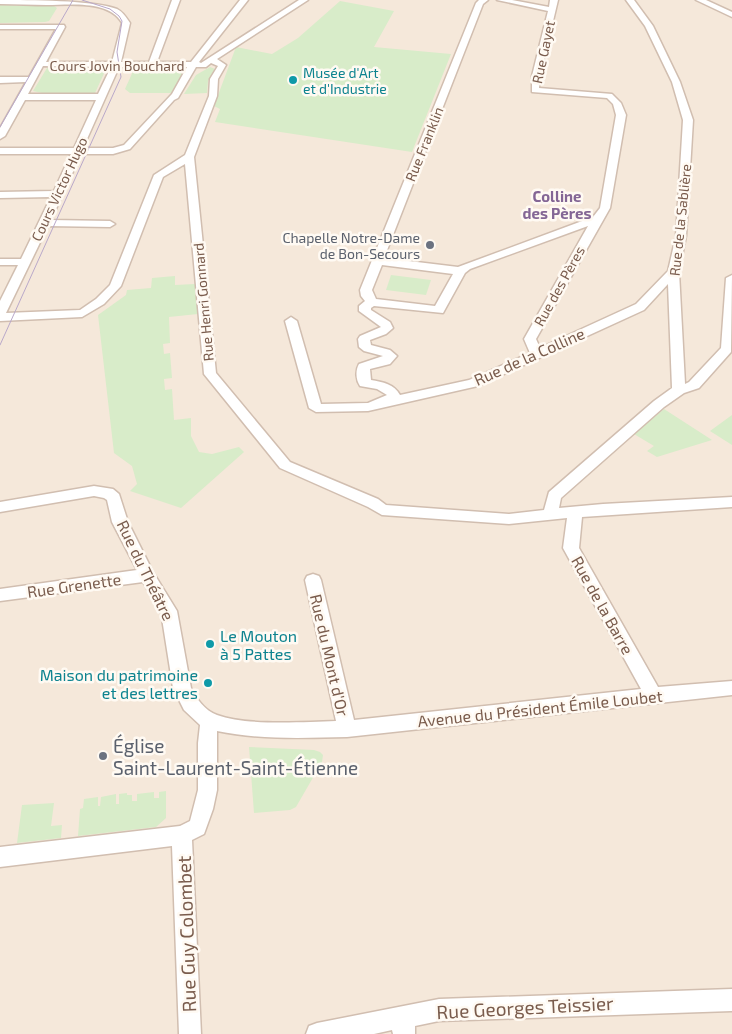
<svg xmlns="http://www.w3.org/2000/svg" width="732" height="1034" viewBox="0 0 732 1034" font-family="'Exo 2',sans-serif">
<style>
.residential{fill:#f5e8da}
.green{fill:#d8ecc9}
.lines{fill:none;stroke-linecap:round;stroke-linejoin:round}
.minor-casing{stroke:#d1beb0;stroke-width:3}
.minor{fill:#fff;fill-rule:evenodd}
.tram{stroke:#b9a8c9;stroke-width:1}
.culture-dot{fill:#0f9aa8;stroke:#fffaf3;stroke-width:2}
.worship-dot{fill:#6b7280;stroke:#fffaf3;stroke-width:2}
.labels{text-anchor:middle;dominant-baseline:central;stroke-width:5;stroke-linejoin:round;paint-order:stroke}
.far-street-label{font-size:14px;fill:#7a5c4d;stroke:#fffaf3}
.far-culture-label{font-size:14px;fill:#0d838f;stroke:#fffaf3;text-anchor:start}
.far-worship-label{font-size:14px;fill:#5b616d;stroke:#fffaf3;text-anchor:end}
.far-neighbourhood-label{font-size:15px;font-weight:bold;fill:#846695;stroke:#fffaf3}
.street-label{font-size:16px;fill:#7a5c4d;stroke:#fffaf3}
.culture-label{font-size:16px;fill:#0d838f;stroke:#fffaf3;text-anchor:start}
.near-worship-label{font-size:19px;fill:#5b616d;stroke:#fffaf3;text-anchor:start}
.near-street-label{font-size:19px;fill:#7a5c4d;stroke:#fffaf3}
</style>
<rect width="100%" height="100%" fill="#fdf6ec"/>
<rect class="residential" x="0" y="0" width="732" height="1034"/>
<g class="green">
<polygon points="340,1 394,11 374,47 451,54 412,152 215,122 220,109 214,106 236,47 272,54 298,38"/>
<polygon points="0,5 54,6 57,8 49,21 45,22 0,23"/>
<polygon points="107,67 95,93 42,93 33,91 47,68"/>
<polygon points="135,67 187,67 172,93 130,93 125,89"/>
<polygon points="210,67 215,69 208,81 207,93 184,94 196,75"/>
<polygon points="391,275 431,280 426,295 386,290"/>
<polygon points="175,276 175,285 195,284 198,314 169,317 170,343 163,344 164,354 170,353 172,378 164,379 165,390 172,389 174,420 191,418 191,436 199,452 212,454 239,447 244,452 181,508 130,491 137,484 132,466 114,453 98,315 126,295 127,290 151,288 152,278"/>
<polygon points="664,409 712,440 657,457 647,451 654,446 634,434"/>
<polygon points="732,415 732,445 710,431"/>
<polygon points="249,747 314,750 320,752 323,755 322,762 296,807 290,810 254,813"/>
<polygon points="166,791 166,818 156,827 78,836 80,809 83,808 84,799 98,797 98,806 100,806 101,797 116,794 116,804 119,804 119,794 127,793 127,795 132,795 132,801 137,801 137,794 154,792 154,798 159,798 159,792"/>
<polygon points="54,803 51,826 62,825 61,838 17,843 22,805"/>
</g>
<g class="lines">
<g class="minor-casing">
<g id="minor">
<path d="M0,0C29,0 93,0 117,9C123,12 126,17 130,23L121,62H149L172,0H180L157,62H191L240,0H248L199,62L201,63L299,0H308L217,59L226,65L218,79L217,96L194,157L216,373L290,462L378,499L386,505L509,514L544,510L549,492L654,401L672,388L668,284L644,310L478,386L368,411L316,412L309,408L285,321L291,317L297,321L321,404L368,403L387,395L377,389L360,386C356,380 355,371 359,364L383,356L364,351L359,347L358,339L360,336L381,327L359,311V306L365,301L361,296L360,290L476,3L479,0H488L483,4L384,258L458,267L593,217L600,208L616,115L613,104L607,98L532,92V76L548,11L497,0H512L549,7L550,0H558L540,76L539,88L612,94L621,103L626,115L610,208L536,339L540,348L636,304L668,271L676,236L683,120L672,82L645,26L626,0H634L653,26L680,82L693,120L686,236L679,272L685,384L689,382L721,348L726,278L732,275L731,352L699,388L684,393L664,407L561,498L559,508L603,504L732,497V507L582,517L579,548L658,687L732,681V695L347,737C304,738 260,740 217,731V790L213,809L204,834L192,840L201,1034H179L172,846L0,867V847L180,826L190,821L198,790V743L200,725L184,710L173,688L161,612L143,582L0,601V589L137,570L112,522L107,500L104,498L94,496L0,512V502L94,486L113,489L119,494L128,522L153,572L177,611L191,688C196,698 205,711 217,715C246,726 304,722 336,721L305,580L307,576L313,574L319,576L321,580L354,720L641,689L563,548L567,518L509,524L382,515L368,507L280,468L204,374L185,164L163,177L121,286L104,304L82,317L0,321V301L18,265H0V259H21L51,197L0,198V192L54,191L71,154H0V148H74L96,100H25L5,136L0,139V128L26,82L0,83V77H29L56,29H0V25H64L65,27L46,62H112L122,23C109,0 70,5 47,5C31,5 16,4 0,4ZM211,63L218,66L210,79L209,96L185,155L154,175L110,285L96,299L80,310L6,313L48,226L110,227L115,224L110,221L51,220L81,154H113L130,149L174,100L178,98L196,67H206ZM43,66L111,67L98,94H28ZM119,67H187L172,94L124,145L113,148H83ZM588,226L524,339L530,353L469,380L400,395C394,384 383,382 371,380L370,369L390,364L397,356L390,350L371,345L370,340L386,334L393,328L390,322L371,310V308L374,306L443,313L465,273L470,269ZM382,265L453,274L435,306L376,299L372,290Z"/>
<polygon points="696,0 706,0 732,12 732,17"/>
<polygon points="732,989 732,1011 439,1021 415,1026 415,1034 393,1034 392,1030 374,1034 306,1034 309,1026 317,1023 439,999"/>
</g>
</g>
<use href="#minor" class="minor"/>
<g class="tram">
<polyline points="0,127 73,0"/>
<polyline points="0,345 121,77 117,52 122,21 119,16 110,9 82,0"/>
</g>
</g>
<g class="culture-dot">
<circle cx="293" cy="80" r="5"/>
<circle cx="210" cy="644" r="5"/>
<circle cx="208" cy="683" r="5"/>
</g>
<g class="worship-dot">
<circle cx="430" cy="245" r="5"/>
<circle cx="103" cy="756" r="5"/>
</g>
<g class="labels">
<g class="far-street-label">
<text transform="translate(543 52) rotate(-78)">Rue Gayet</text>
<text x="117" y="65">Cours Jovin Bouchard</text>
<text transform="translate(424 144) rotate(-68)">Rue Franklin</text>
<text transform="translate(59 189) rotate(-65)">Cours Victor Hugo</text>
<text transform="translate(680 220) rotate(-84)">Rue de la Sablière</text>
<text transform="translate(559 286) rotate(-61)">Rue des Pères</text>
<text transform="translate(203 302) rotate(-95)">Rue Henri Gonnard</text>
</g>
<g class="far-culture-label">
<text x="303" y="72">Musée d'Art<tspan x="303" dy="16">et d'Industrie</tspan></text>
</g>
<g class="far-worship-label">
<text x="420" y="237">Chapelle Notre-Dame<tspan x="420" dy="16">de Bon-Secours</tspan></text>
</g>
<g class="far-neighbourhood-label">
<text x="557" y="196">Colline<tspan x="557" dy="17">des Pères</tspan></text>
</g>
<g class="street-label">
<text transform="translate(529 356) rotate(-24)">Rue de la Colline</text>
<text transform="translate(146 570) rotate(64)">Rue du Théâtre</text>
<text transform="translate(74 585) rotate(-8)">Rue Grenette</text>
<text transform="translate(603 605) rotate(61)">Rue de la Barre</text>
<text transform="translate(330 655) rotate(77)">Rue du Mont d'Or</text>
<text transform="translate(540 708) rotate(-6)">Avenue du Président Émile Loubet</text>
</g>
<g class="culture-label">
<text x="220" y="635">Le Mouton<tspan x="220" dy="18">à 5 Pattes</tspan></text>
<text x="198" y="674" text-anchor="end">Maison du patrimoine<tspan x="198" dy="18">et des lettres</tspan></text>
</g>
<g class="near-worship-label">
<text x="113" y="745">Église<tspan x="113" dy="22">Saint-Laurent-Saint-Étienne</tspan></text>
</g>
<g class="near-street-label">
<text transform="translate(186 934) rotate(-92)">Rue Guy Colombet</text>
<text transform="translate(525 1007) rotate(-3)">Rue Georges Teissier</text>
</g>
</g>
</svg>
